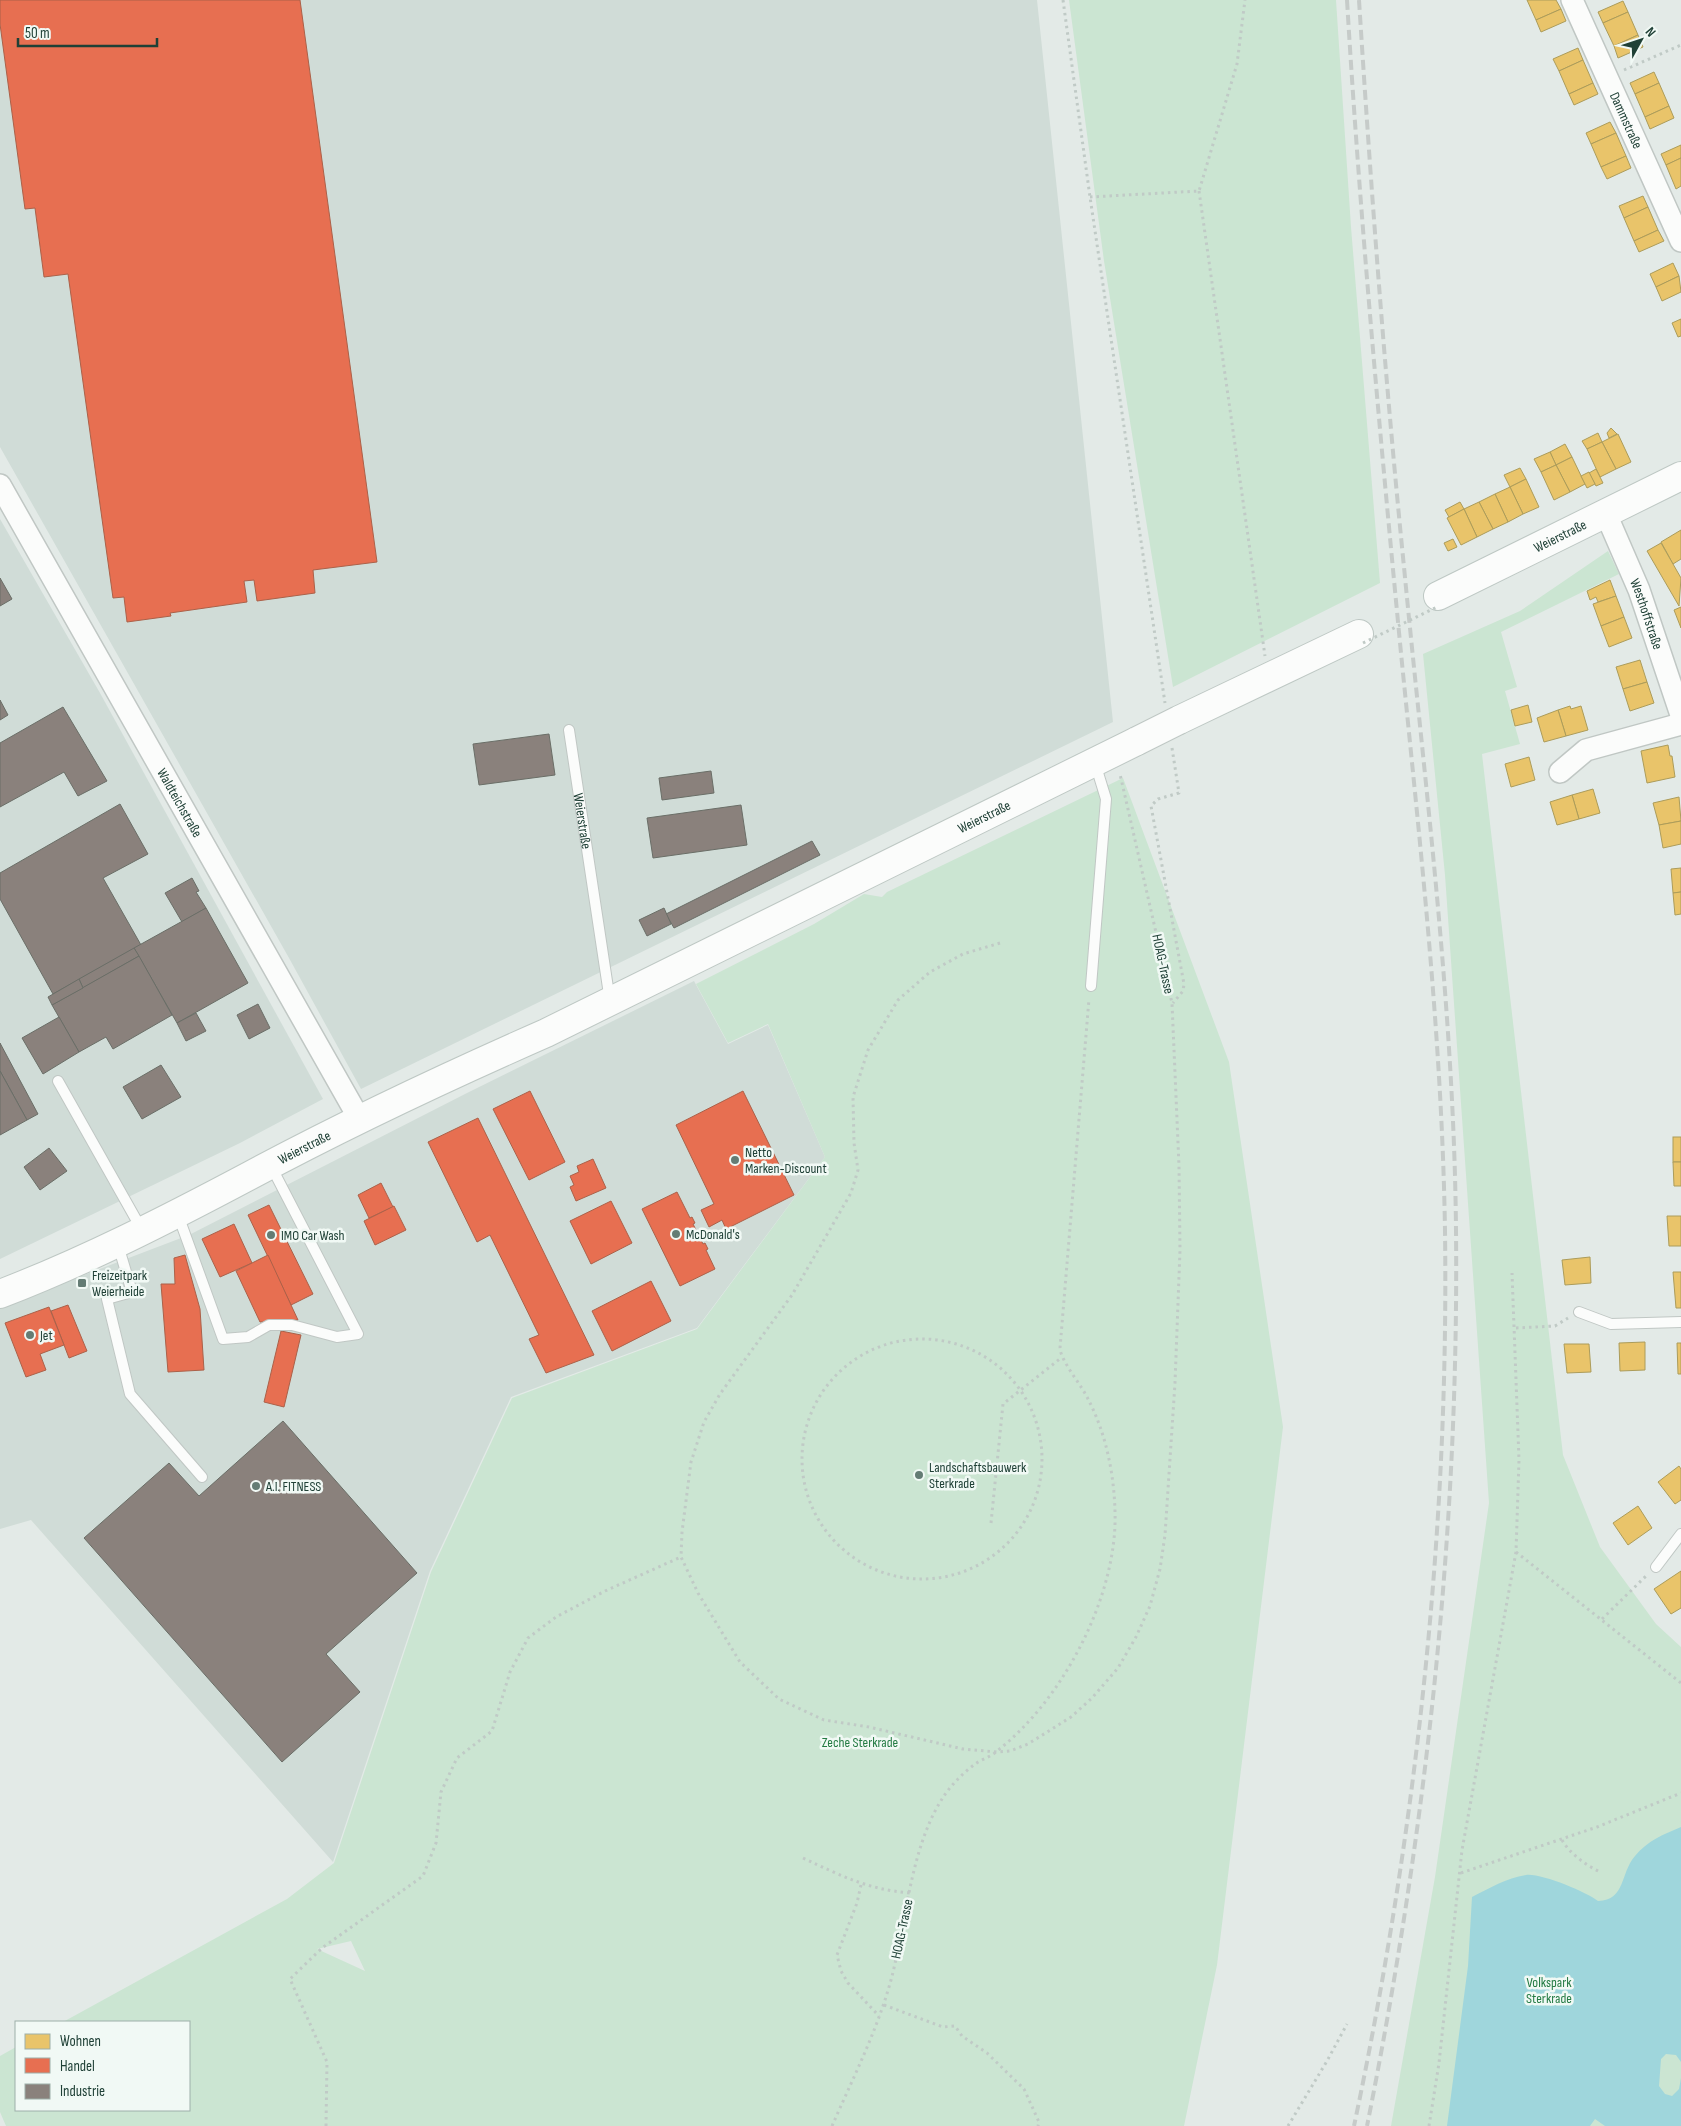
<svg xmlns="http://www.w3.org/2000/svg" width="1681" height="2126" viewBox="0 0 1681 2126" font-family="'Sofia Sans Condensed',sans-serif">
<style>
.built{fill:#d0dcd7}
.green{fill:#cbe5d2;fill-rule:evenodd}
.water{fill:#9fd6dc}
.homes{fill:#e9c46a;stroke:#ac9c5a}
.shops{fill:#e76f51;stroke:#ab6149}
.industry{fill:#8a817c;stroke:#6a6e67}
.lines{fill:none;stroke-linecap:round;stroke-linejoin:round}
.service-casing{stroke:#c0c7c4;stroke-width:12}
.minor-casing{stroke:#c0c7c4;stroke-width:24}
.secondary-casing{stroke:#bec8c4;stroke-width:30}
.path{stroke:#c0cac6;stroke-width:3;stroke-dasharray:2.5 4;stroke-linecap:butt}
.service{stroke:#fbfcfb;stroke-width:10}
.minor{stroke:#fbfcfb;stroke-width:21}
.secondary{stroke:#fbfcfb;stroke-width:28}
.rail{stroke:#c6cbc9;stroke-width:4;stroke-dasharray:10 5;stroke-linecap:butt}
.secondary-bridge-casing{stroke:#bec8c4;stroke-width:30;stroke-linecap:butt}
.path-bridge{stroke:#c0cac6;stroke-width:3;stroke-dasharray:2.5 4;stroke-linecap:butt}
.secondary-bridge{stroke:#fbfcfb;stroke-width:28}
.poi-dot{fill:#647c74;stroke:#f1f9f5;stroke-width:2}
.labels{text-anchor:middle;dominant-baseline:central;stroke-width:5;stroke-linejoin:round;paint-order:stroke}
.street-label{font-size:14px;fill:#1f4036;stroke:#f1f9f5}
.poi-label{font-size:14px;fill:#1f4036;stroke:#f1f9f5;text-anchor:start}
.park-label{font-size:14px;fill:#247b43;stroke:#f1f9f5}
</style>
<rect width="100%" height="100%" fill="#e3eae7"/>
<g class="built">
<polygon points="0,0 1037,0 1113,722 361,1089 289,958 0,447"/>
<polygon points="0,519 100,693 323,1099 240,1143 0,1259"/>
<polygon points="694,981 728,1044 768,1025 825,1157 697,1328 511,1397 430,1571 333,1862 31,1520 0,1529 0,1307 189,1235 467,1093"/>
</g>
<g class="green">
<polygon points="1069,0 1336,0 1351,227 1380,583 1173,687 1104,261"/>
<polygon points="1608,551 1619,574 1501,632 1517,687 1505,691 1520,744 1482,754 1563,1455 1600,1547 1656,1624 1681,1647 1681,2126 1391,2126 1435,1877 1489,1503 1445,875 1423,654 1520,611"/>
<path d="M1123,778L1229,1062L1283,1427L1217,1965L1184,2126H6L0,2112V2056L16,2047V2110H189V2022H63L287,1899L334,1863L431,1572L512,1398L697,1329L825,1157L768,1024L728,1043L696,984L814,924L864,894L882,897L887,892ZM351,1941L365,1971L317,1949Z"/>
</g>
<path class="water" d="M1681,1827V2062L1676,2055L1666,2054L1661,2059L1659,2086L1665,2094L1672,2096L1679,2089L1681,2078V2126H1605L1595,2119L1590,2126H1447L1468,1966L1472,1897C1490,1888 1506,1878 1526,1875C1541,1873 1586,1892 1598,1901C1626,1900 1620,1873 1635,1856C1647,1841 1664,1834 1681,1827Z"/>
<g class="homes">
<polygon points="1527,0 1556,0 1561,9 1536,20"/>
<polygon points="1623,1 1628,12 1603,23 1598,12"/>
<polygon points="1561,9 1566,21 1541,32 1536,20"/>
<polygon points="1628,12 1638,35 1614,46 1603,23"/>
<polygon points="1638,35 1643,47 1618,58 1614,46"/>
<polygon points="1578,48 1583,60 1559,71 1553,59"/>
<polygon points="1583,60 1593,83 1569,94 1559,71"/>
<polygon points="1654,72 1659,83 1635,94 1630,83"/>
<polygon points="1593,83 1598,94 1574,105 1569,94"/>
<polygon points="1659,83 1669,106 1645,117 1635,94"/>
<polygon points="1669,106 1674,118 1650,129 1645,117"/>
<polygon points="1610,122 1616,133 1591,144 1586,133"/>
<polygon points="1616,133 1626,156 1601,167 1591,144"/>
<polygon points="1681,145 1681,158 1666,165 1661,154"/>
<polygon points="1626,156 1631,168 1607,179 1601,167"/>
<polygon points="1681,158 1681,186 1676,189 1666,165"/>
<polygon points="1643,196 1648,207 1624,218 1619,206"/>
<polygon points="1648,207 1658,230 1634,241 1624,218"/>
<polygon points="1658,230 1664,241 1639,252 1634,241"/>
<polygon points="1673,263 1679,276 1656,287 1650,274"/>
<polygon points="1679,276 1681,292 1662,301 1656,287"/>
<polygon points="1681,319 1681,336 1678,337 1672,323"/>
<polygon points="1611,428 1617,434 1609,438 1607,433"/>
<polygon points="1598,433 1602,442 1587,449 1582,441"/>
<polygon points="1618,434 1631,462 1616,469 1602,442"/>
<polygon points="1602,442 1616,469 1600,477 1587,449"/>
<polygon points="1565,444 1572,457 1556,465 1550,452"/>
<polygon points="1550,452 1556,465 1541,472 1534,459"/>
<polygon points="1572,457 1585,484 1570,492 1556,465"/>
<polygon points="1556,465 1570,492 1554,500 1541,472"/>
<polygon points="1520,468 1526,479 1510,487 1504,475"/>
<polygon points="1596,469 1603,483 1596,486 1589,473"/>
<polygon points="1589,472 1595,484 1587,488 1581,476"/>
<polygon points="1526,479 1539,507 1523,514 1510,487"/>
<polygon points="1510,487 1523,514 1508,522 1495,494"/>
<polygon points="1495,494 1508,522 1493,529 1479,502"/>
<polygon points="1460,502 1464,509 1449,517 1445,510"/>
<polygon points="1479,502 1493,529 1477,537 1464,509"/>
<polygon points="1464,509 1477,537 1461,545 1447,518"/>
<polygon points="1681,530 1681,559 1673,564 1661,542"/>
<polygon points="1453,539 1457,547 1448,551 1444,543"/>
<polygon points="1661,543 1681,578 1679,606 1647,551"/>
<polygon points="1610,580 1616,596 1598,602 1596,597 1590,600 1587,591"/>
<polygon points="1616,596 1624,617 1601,626 1593,604"/>
<polygon points="1681,607 1681,628 1674,610"/>
<polygon points="1624,617 1632,638 1609,647 1601,626"/>
<polygon points="1640,660 1647,682 1623,689 1616,667"/>
<polygon points="1647,682 1654,703 1630,711 1623,689"/>
<polygon points="1528,705 1532,722 1515,726 1511,710"/>
<polygon points="1570,706 1571,709 1581,706 1588,730 1566,736 1558,710"/>
<polygon points="1558,710 1566,736 1544,742 1537,718"/>
<polygon points="1668,745 1670,756 1672,756 1675,777 1647,783 1641,751"/>
<polygon points="1529,757 1535,780 1511,787 1505,764"/>
<polygon points="1593,789 1600,813 1579,819 1572,795"/>
<polygon points="1572,795 1579,819 1557,825 1550,802"/>
<polygon points="1679,797 1681,821 1659,825 1653,803"/>
<polygon points="1681,821 1681,844 1663,848 1659,825"/>
<polygon points="1681,868 1681,892 1673,893 1671,869"/>
<polygon points="1681,892 1681,914 1675,915 1673,893"/>
<rect x="1673" y="1137" width="8" height="25"/>
<polygon points="1673,1162 1681,1162 1681,1186 1674,1186"/>
<polygon points="1667,1216 1681,1216 1681,1246 1669,1246"/>
<polygon points="1590,1257 1591,1283 1565,1285 1562,1260"/>
<polygon points="1673,1272 1681,1272 1681,1308 1676,1308"/>
<polygon points="1645,1342 1645,1370 1620,1371 1619,1343"/>
<polygon points="1677,1343 1681,1343 1681,1374 1678,1374"/>
<polygon points="1564,1344 1589,1344 1591,1372 1567,1373"/>
<polygon points="1679,1466 1681,1469 1681,1500 1675,1504 1658,1482"/>
<polygon points="1638,1506 1652,1528 1628,1545 1613,1523"/>
<polygon points="1681,1571 1681,1608 1671,1614 1654,1589"/>
</g>
<g class="shops">
<polygon points="0,0 300,0 377,562 313,570 315,593 257,601 254,580 244,581 247,602 170,613 171,616 127,622 124,597 113,598 68,274 44,277 35,208 25,209 0,24"/>
<polygon points="530,1091 565,1162 529,1180 493,1109"/>
<polygon points="743,1091 794,1195 726,1229 722,1220 709,1227 701,1210 714,1204 676,1125"/>
<polygon points="478,1118 594,1355 546,1373 529,1339 539,1335 490,1235 477,1242 428,1142"/>
<polygon points="593,1159 606,1188 576,1201 570,1187 574,1185 570,1176 579,1172 577,1166"/>
<polygon points="381,1183 393,1207 369,1218 358,1195"/>
<polygon points="677,1192 690,1218 692,1217 695,1223 693,1224 703,1244 705,1243 708,1249 706,1250 715,1269 680,1286 642,1209"/>
<polygon points="611,1201 632,1243 591,1264 570,1221"/>
<polygon points="269,1205 313,1294 291,1305 248,1215"/>
<polygon points="394,1206 406,1230 375,1245 364,1221"/>
<polygon points="234,1224 252,1263 220,1277 202,1239"/>
<polygon points="185,1255 200,1309 204,1370 168,1372 161,1284 175,1284 174,1258"/>
<polygon points="268,1255 291,1305 298,1320 260,1322 236,1271"/>
<polygon points="651,1281 671,1321 612,1351 592,1311"/>
<polygon points="68,1305 87,1351 69,1358 51,1311"/>
<polygon points="49,1307 64,1345 40,1354 46,1370 26,1377 5,1323"/>
<polygon points="281,1331 301,1335 284,1407 264,1402"/>
</g>
<g class="industry">
<polygon points="0,578 12,599 0,606"/>
<polygon points="0,700 8,715 0,720"/>
<polygon points="63,707 107,781 78,796 64,772 0,807 0,743"/>
<polygon points="549,734 555,775 479,785 473,744"/>
<polygon points="711,771 714,793 662,800 659,778"/>
<polygon points="120,804 148,854 103,878 141,945 53,994 0,899 0,873"/>
<polygon points="741,805 747,845 653,858 647,818"/>
<polygon points="812,841 820,855 674,928 666,914"/>
<polygon points="192,878 199,891 196,892 206,908 182,922 165,893"/>
<polygon points="206,908 248,983 177,1023 134,948"/>
<polygon points="664,908 671,924 647,936 639,920"/>
<polygon points="134,948 139,956 83,988 79,979"/>
<polygon points="139,956 172,1015 113,1049 106,1037 79,1052 52,1005"/>
<polygon points="79,979 83,988 52,1005 48,997"/>
<polygon points="258,1004 270,1028 249,1039 237,1015"/>
<polygon points="196,1013 206,1031 186,1041 177,1023"/>
<polygon points="59,1017 79,1052 43,1074 22,1038"/>
<polygon points="0,1043 38,1114 27,1120 0,1071"/>
<polygon points="161,1065 181,1097 142,1119 123,1087"/>
<polygon points="0,1071 27,1120 0,1135"/>
<polygon points="49,1148 67,1171 40,1190 24,1167"/>
<polygon points="283,1421 417,1573 326,1654 360,1692 282,1762 84,1538 169,1463 199,1496"/>
</g>
<g class="lines">
<g class="service-casing">
<g id="service">
<path id="s1" d="M569,730L610,1001"/>
<polyline points="1091,986 1106,799 1095,763"/>
<polyline points="58,1081 142,1230"/>
<polyline points="178,1215 223,1339 248,1337 269,1325 292,1325 337,1337 358,1334 271,1166"/>
<polyline points="118,1245 132,1292 107,1299 130,1394 202,1477"/>
<polyline points="1579,1312 1611,1324 1681,1322"/>
<polyline points="1656,1567 1681,1534"/>
</g>
</g>
<g class="minor-casing">
<g id="minor">
<path id="s2" d="M1572,0L1681,241"/>
<path id="s3" d="M0,485L360,1120"/>
<path id="s4" d="M1606,514L1639,590L1681,715"/>
<polyline points="1560,772 1586,750 1681,724"/>
</g>
</g>
<g class="secondary-casing">
<g id="secondary">
<path id="s5" d="M1438,596L1681,476"/>
<polyline points="1179,720 1359,634"/>
<path id="s6" d="M0,1294C86,1261 168,1219 249,1176C346,1124 446,1077 546,1033L1137,741"/>
</g>
</g>
<g class="path">
<polyline points="1063,0 1090,197 1165,703"/>
<polyline points="1624,70 1681,45"/>
<polyline points="1199,191 1265,656"/>
<polyline points="1090,197 1199,191 1237,64 1245,0"/>
<polyline points="1172,748 1179,793 1158,799 1151,806 1184,984 1183,991 1173,1003"/>
<polyline points="1000,943 963,954 930,972 898,1000 868,1050 853,1097 854,1143 858,1170 851,1193 792,1295 720,1394 704,1422 691,1462 682,1532 681,1557 698,1593 740,1662 779,1699 824,1720 869,1727 963,1749 997,1752 1010,1751 1028,1744 1071,1717 1092,1698 1118,1668 1136,1637 1150,1606 1160,1569 1165,1535 1175,1383 1180,1250 1179,1166 1172,1003 1120,774"/>
<polyline points="1516,1328 1555,1326 1568,1318"/>
<circle cx="922" cy="1459" r="120"/>
<polyline points="991,1523 1003,1404 1061,1358"/>
<polyline points="1516,1552 1681,1683"/>
<polyline points="1602,1619 1646,1576"/>
<path d="M1562,1840C1570,1854 1586,1865 1600,1872"/>
<path d="M803,1858C842,1876 866,1889 910,1893"/>
<polyline points="1461,1873 1597,1827 1681,1793"/>
<polyline points="861,1885 857,1903 837,1955 841,1971 848,1983 879,2016"/>
<polyline points="884,2005 943,2027 955,2026 962,2036 987,2053 1024,2089 1039,2122 1038,2126"/>
<polyline points="326,2126 327,2062 290,1979 322,1948 423,1876 436,1843 441,1792 457,1758 492,1731 510,1672 528,1638 556,1617 605,1591 681,1557"/>
<path d="M832,2126C853,2078 877,2031 891,1980C906,1924 910,1849 942,1799C950,1786 962,1774 975,1764C982,1759 991,1757 997,1751C1063,1700 1118,1595 1115,1511C1114,1474 1106,1434 1089,1401C1082,1385 1061,1362 1060,1348L1089,999"/>
<polyline points="1288,2126 1327,2061 1347,2024"/>
<polyline points="1429,2126 1439,2063 1462,1850 1516,1552 1519,1460 1512,1273"/>
</g>
<use href="#service" class="service"/>
<use href="#minor" class="minor"/>
<use href="#secondary" class="secondary"/>
<g class="rail">
<path d="M1347,0C1360,218 1380,435 1401,653C1420,845 1442,1037 1445,1231C1449,1531 1416,1832 1354,2126"/>
<path d="M1359,0C1371,189 1385,378 1404,567C1425,787 1454,1009 1456,1230C1459,1532 1426,1831 1367,2126"/>
</g>
<g class="secondary-bridge-casing">
<polyline id="secondary-bridge" points="1137,741 1179,720"/>
</g>
<polyline class="path-bridge" points="1363,643 1437,607"/>
<use href="#secondary-bridge" class="secondary-bridge"/>
</g>
<g class="poi-dot">
<circle cx="735" cy="1160" r="5"/>
<circle cx="676" cy="1234" r="5"/>
<circle cx="271" cy="1235" r="5"/>
<rect x="77" y="1278" width="10" height="10" rx="2.5"/>
<circle cx="30" cy="1335" r="5"/>
<circle cx="919" cy="1475" r="5"/>
<circle cx="256" cy="1486" r="5"/>
</g>
<g class="labels">
<g class="street-label">
<text stroke="none"><textPath href="#s2" startOffset="132">Dammstraße</textPath></text>
<text stroke="none"><textPath href="#s5" startOffset="136">Weierstraße</textPath></text>
<text stroke="none"><textPath href="#s4" startOffset="108">Westhoffstraße</textPath></text>
<text stroke="none"><textPath href="#s3" startOffset="365">Waldteichstraße</textPath></text>
<text stroke="none"><textPath href="#s6" startOffset="1094">Weierstraße</textPath></text>
<text stroke="none"><textPath href="#s1" startOffset="92">Weierstraße</textPath></text>
<text transform="translate(1163 964) rotate(78)">HOAG-Trasse</text>
<text stroke="none"><textPath href="#s6" startOffset="338">Weierstraße</textPath></text>
<text transform="translate(902 1929) rotate(-78)">HOAG-Trasse</text>
</g>
<g class="poi-label">
<text x="745" y="1152">Netto<tspan x="745" dy="16">Marken-Discount</tspan></text>
<text x="686" y="1234">McDonald's</text>
<text x="281" y="1235">IMO Car Wash</text>
<text x="92" y="1275">Freizeitpark<tspan x="92" dy="16">Weierheide</tspan></text>
<text x="40" y="1335">Jet</text>
<text x="929" y="1467">Landschaftsbauwerk<tspan x="929" dy="16">Sterkrade</tspan></text>
<text x="266" y="1486">A.I. FITNESS</text>
</g>
<g class="park-label">
<text x="860" y="1742">Zeche Sterkrade</text>
<text x="1549" y="1982">Volkspark<tspan x="1549" dy="16">Sterkrade</tspan></text>
</g>
</g>
<rect x="15" y="2021" width="175" height="90" fill="#f1f9f5" stroke="#9dafa9"/>
<rect x="25" y="2034" width="25" height="15" fill="#e9c46a" stroke="#9dafa9"/>
<text x="60" y="2046" font-size="15" fill="#1f4036">Wohnen</text>
<rect x="25" y="2058" width="25" height="15" fill="#e76f51" stroke="#9dafa9"/>
<text x="60" y="2071" font-size="15" fill="#1f4036">Handel</text>
<rect x="25" y="2084" width="25" height="15" fill="#8a817c" stroke="#9dafa9"/>
<text x="60" y="2096" font-size="15" fill="#1f4036">Industrie</text>
<g transform="translate(1641 40) rotate(50)" stroke="#f1f9f5" stroke-width="4" paint-order="stroke">
<path d="M0-4L9 19L0 12L-9 19Z" fill="#1f4036"/>
<text y="-8" font-size="14" font-weight="bold" text-anchor="middle" fill="#1f4036">N</text>
</g>
<path d="M18 38v8h139v-8" fill="none" stroke="#1f4036" stroke-width="2.5"/>
<text x="25" y="38" font-size="15" fill="#1f4036" stroke="#f1f9f5" stroke-width="4" paint-order="stroke">50 m</text>
</svg>
